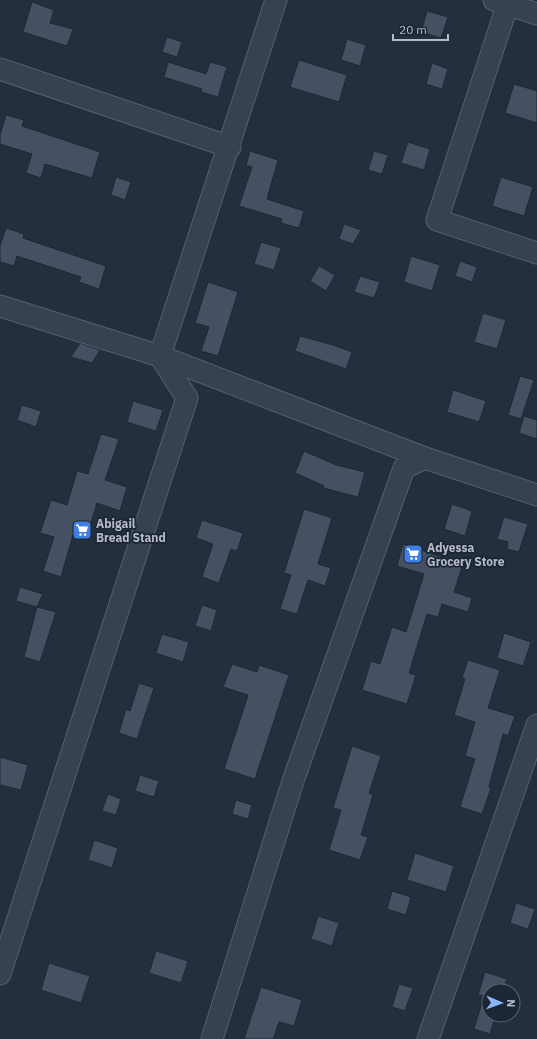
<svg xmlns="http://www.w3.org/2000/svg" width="537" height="1039" viewBox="0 0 537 1039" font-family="'IBM Plex Sans',sans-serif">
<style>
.building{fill:#455162;stroke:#1f2835}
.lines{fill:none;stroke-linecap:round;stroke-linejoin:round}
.minor-casing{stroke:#565f6c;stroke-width:23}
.minor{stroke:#38414e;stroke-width:21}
.labels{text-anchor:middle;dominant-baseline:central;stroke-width:3.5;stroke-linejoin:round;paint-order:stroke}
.poi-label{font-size:12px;font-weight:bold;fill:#b4bcc9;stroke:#1d2633;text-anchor:start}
</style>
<rect width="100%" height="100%" fill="#242f3e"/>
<g class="building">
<polygon points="32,2 54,10 50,23 73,29 67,46 23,32"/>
<polygon points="427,11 448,17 441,38 421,32"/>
<polygon points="167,37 182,42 177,57 162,52"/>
<polygon points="347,39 366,45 360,66 341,60"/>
<polygon points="299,60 347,75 339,102 290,87"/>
<polygon points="168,62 206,74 210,62 227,67 218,97 201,92 202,89 164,77"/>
<polygon points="432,63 448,69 442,89 426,84"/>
<polygon points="514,84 537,91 537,123 505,113"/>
<polygon points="6,115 24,120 22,126 100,152 92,178 45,164 41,178 26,173 32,154 0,144 0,135"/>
<polygon points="408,142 430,149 424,170 401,163"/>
<polygon points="250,151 278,160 267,199 304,211 299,228 281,223 282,219 239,206 252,167 246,165"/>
<polygon points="374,151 388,155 382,174 368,170"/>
<polygon points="116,177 131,182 125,200 111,195"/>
<polygon points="501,177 533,187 524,216 492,206"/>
<polygon points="344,224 361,230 353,244 339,239"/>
<polygon points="6,228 24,234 23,238 106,266 99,289 79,282 81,277 17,256 14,266 0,262 0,246"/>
<polygon points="261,242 281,248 274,270 254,264"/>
<polygon points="411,256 440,265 432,291 404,282"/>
<polygon points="460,261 477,267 472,282 455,276"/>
<polygon points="319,266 335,275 326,291 310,281"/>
<polygon points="360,276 380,282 374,298 354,292"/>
<polygon points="208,282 238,292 218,356 201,351 209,327 195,323"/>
<polygon points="483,313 506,320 497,349 474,342"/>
<polygon points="300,336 333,345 352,352 346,369 295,351"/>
<polygon points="80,343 100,350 92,363 71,357"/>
<polygon points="520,376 534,380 521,419 508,415"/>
<polygon points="453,390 486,401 479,422 447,412"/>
<polygon points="133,401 163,410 156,431 127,422"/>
<polygon points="22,405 41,411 36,427 17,420"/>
<polygon points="524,416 537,420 537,439 519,433"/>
<polygon points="101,434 119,439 105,480 127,487 120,511 97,503 86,539 73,535 61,577 43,571 54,537 40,533 51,500 67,505 77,471 88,474"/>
<polygon points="304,451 336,465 365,472 358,497 323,488 324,486 295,473"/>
<polygon points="452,504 472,511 465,536 444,529"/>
<polygon points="304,509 332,518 318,564 331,568 325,586 308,580 297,614 280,609 291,575 284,573"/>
<polygon points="504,517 528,524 519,552 507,549 508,542 497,539"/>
<polygon points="202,520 243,533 237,551 231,549 219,583 202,577 213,544 196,538"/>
<polygon points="403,544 463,564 454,592 472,598 468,612 442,604 438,617 427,614 409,673 416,675 407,704 362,690 371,661 380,664 392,627 406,632 424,574 397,566"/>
<polygon points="20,587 43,594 37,607 16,601"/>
<polygon points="202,605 217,610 211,631 195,626"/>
<polygon points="37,607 56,612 40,662 24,657"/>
<polygon points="504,633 531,642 523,666 497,658"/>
<polygon points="162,634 189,642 183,662 156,653"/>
<polygon points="468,660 500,670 488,708 515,716 508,736 503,734 489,787 491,788 482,814 460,807 475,759 465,756 475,722 454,715 465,679 462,678"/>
<polygon points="232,664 257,672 259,665 289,675 255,779 224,769 248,695 223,687"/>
<polygon points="139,683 154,688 137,739 119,733 126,709 130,711"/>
<polygon points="352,746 381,756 369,793 373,795 361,835 368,837 360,860 329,850 341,810 333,808"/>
<polygon points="0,757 28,765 21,790 0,785"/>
<polygon points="140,775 159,781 154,797 135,791"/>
<polygon points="108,794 121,799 116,815 102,811"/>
<polygon points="236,800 252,805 248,819 232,814"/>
<polygon points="94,840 118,848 112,868 88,860"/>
<polygon points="415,853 454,866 446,892 407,880"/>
<polygon points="392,891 411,897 406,915 387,909"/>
<polygon points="516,903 535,909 528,929 510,923"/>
<polygon points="318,916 339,923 332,946 311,939"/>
<polygon points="156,951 188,961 181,983 149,973"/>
<polygon points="49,963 90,976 81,1003 41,990"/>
<polygon points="485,972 507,979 503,991 489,991 489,1015 496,1015 490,1034 474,1029 484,996 478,995"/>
<polygon points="399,984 413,988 405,1011 392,1007"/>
<polygon points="261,987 302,1000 294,1026 279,1022 273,1039 244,1039"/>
</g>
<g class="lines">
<g class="minor-casing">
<g id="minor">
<polyline points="494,0 537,14"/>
<polyline points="509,0 437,220 537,253"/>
<polyline points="0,69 230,147"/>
<polyline points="0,306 160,356 425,458 537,495"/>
<polyline points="0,974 187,398 160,356 276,0"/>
<polyline points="212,1039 293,781 404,468 425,458"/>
<polyline points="428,1039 537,725"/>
</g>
</g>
<use href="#minor" class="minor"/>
</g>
<defs>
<g id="supermarket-square" transform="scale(1)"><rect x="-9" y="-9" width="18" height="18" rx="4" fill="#3f7fe0" stroke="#1d2633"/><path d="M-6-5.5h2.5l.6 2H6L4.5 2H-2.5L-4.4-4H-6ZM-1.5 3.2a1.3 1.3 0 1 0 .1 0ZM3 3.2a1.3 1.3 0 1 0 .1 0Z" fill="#fff"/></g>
</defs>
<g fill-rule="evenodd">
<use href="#supermarket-square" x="82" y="530"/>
<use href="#supermarket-square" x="413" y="554"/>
</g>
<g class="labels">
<g class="poi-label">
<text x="96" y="523">Abigail<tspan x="96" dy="14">Bread Stand</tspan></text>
<text x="427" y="547">Adyessa<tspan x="427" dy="14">Grocery Store</tspan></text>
</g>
</g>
<g transform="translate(501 1003) rotate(92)"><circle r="19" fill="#1d2633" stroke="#59626f"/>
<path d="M0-3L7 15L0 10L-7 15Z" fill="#8ab4f8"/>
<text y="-6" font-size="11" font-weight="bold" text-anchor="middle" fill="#b4bcc9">N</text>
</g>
<path d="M393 34v6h55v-6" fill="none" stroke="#b4bcc9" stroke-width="2"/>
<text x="399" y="34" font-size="12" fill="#b4bcc9" stroke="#1d2633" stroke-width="3" paint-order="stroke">20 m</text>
</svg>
